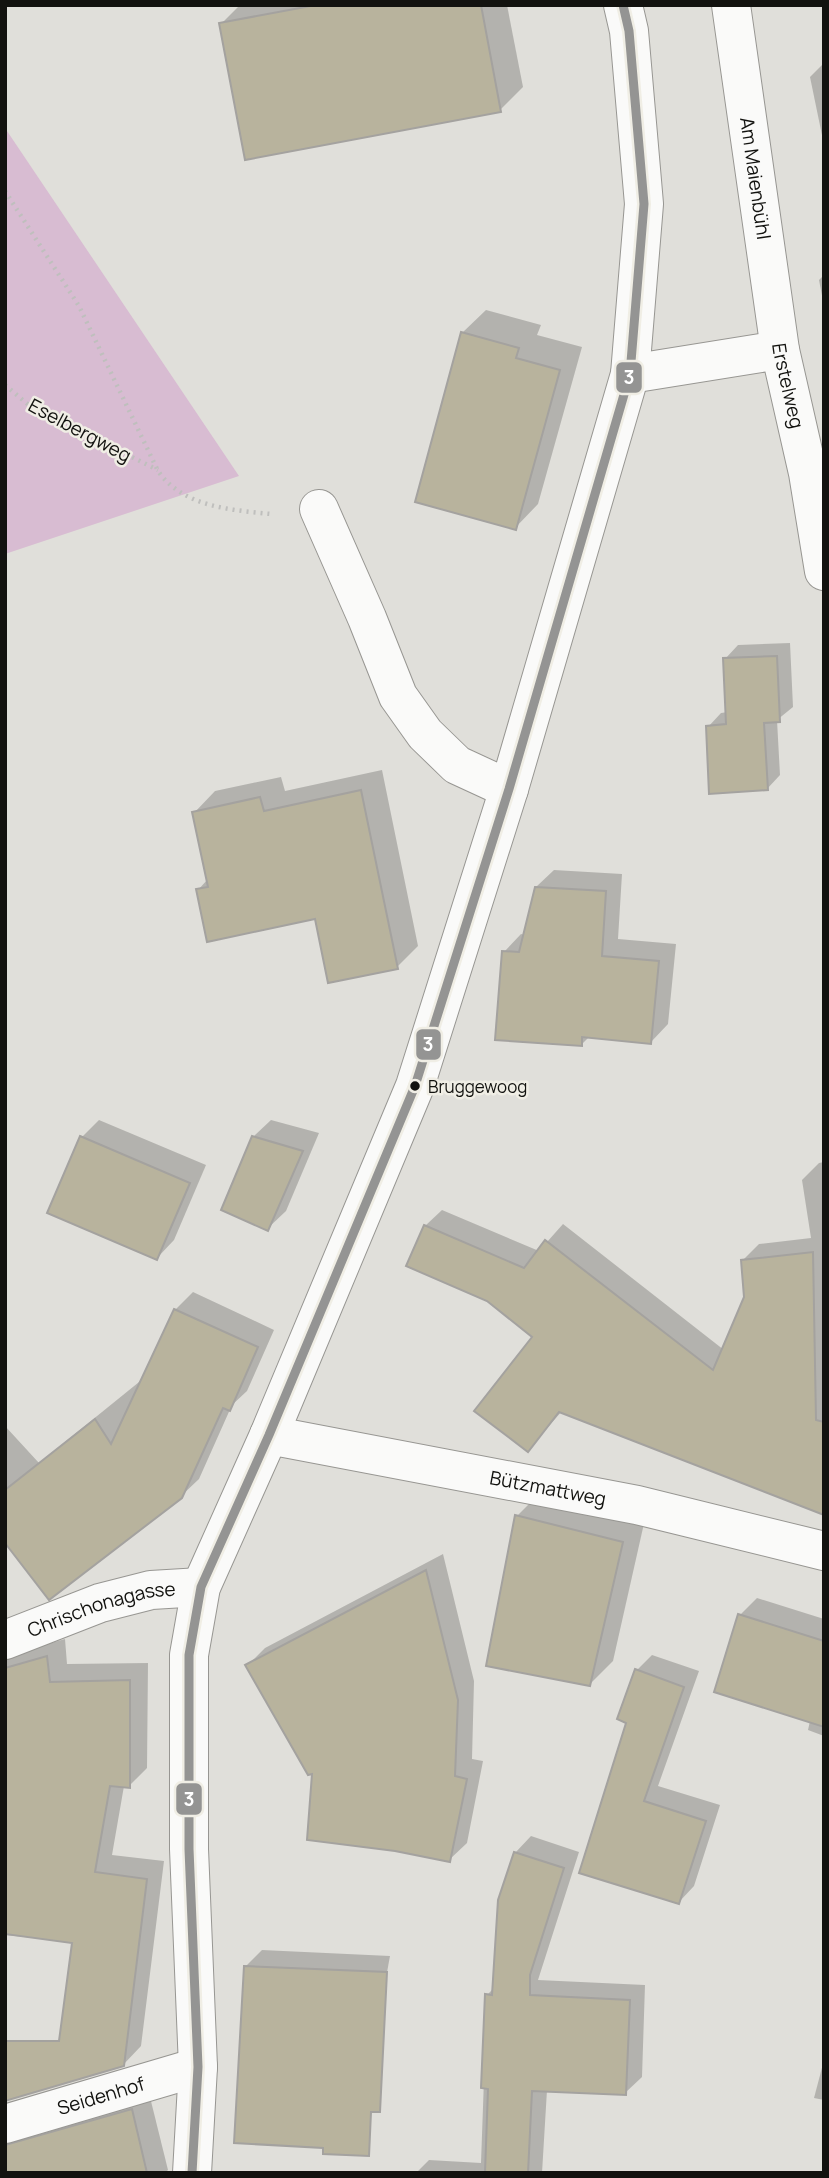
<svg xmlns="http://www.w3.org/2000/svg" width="829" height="2178" viewBox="0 0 829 2178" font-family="Manrope,sans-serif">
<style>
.green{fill:#d8bcd2}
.shadow{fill:#0003}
.building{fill:#b8b39d;stroke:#a4a29f;stroke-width:2}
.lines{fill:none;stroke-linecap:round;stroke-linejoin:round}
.minor-casing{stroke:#979692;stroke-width:40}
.path{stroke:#bfbfbd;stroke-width:4.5;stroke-dasharray:2 5;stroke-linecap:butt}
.minor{stroke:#fafaf9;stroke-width:38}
.bus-1-casing{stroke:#f0eee5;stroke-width:14}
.bus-1{stroke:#949493;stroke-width:9}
.bus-dot{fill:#12120f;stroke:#f0eee5;stroke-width:2.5}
.labels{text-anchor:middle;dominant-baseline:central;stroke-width:5;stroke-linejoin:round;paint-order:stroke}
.bus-label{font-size:17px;fill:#12120f;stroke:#f0eee5;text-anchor:start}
.street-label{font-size:19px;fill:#12120f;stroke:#f0eee5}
.line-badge{stroke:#f0eee5;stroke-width:2.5}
.badge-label{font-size:19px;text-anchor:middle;font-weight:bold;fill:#fff}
</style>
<rect width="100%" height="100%" fill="#e0dfda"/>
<polygon class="green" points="5,128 239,476 5,554"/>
<g class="shadow">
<polygon points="240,5 507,5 523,87 500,110 221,24"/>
<polygon points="824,63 824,145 810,77"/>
<polygon points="824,275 824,306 819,280"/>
<polygon points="486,310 541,325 537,335 582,347 538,504 515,528 462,333"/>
<polygon points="790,643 793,707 777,720 780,775 767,789 708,727 721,713 728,712 725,659 738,645"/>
<polygon points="382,770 418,946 397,967 316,917 198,890 208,879 194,813 215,791 281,777 285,791"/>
<polygon points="554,870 622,874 618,939 676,944 668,1024 651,1042 590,1036 581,1045 504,952 521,934 525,935 536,887"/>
<polygon points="99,1120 206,1165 174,1240 157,1258 82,1137"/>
<polygon points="271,1120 319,1133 286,1211 268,1228 253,1137"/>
<polygon points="824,1162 824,1511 562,1411 528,1450 535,1336 425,1226 442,1210 539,1251 563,1224 724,1350 746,1298 742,1261 759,1244 811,1238 802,1180 819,1163"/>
<polygon points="193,1292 274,1330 247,1391 232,1405 199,1479 180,1497 9,1545 5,1548 5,1426 39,1463 144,1378 175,1310"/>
<polygon points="540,1493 645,1519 613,1661 590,1684 517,1516"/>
<polygon points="443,1554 474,1681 472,1759 483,1761 467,1843 449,1860 314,1772 247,1666 265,1648"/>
<polygon points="757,1598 824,1619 824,1736 808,1730 810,1721 740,1615"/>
<polygon points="65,1639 67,1664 148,1663 147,1768 129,1786 124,1786 112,1855 164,1861 141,2046 123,2065 74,1942 5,1935 5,1656"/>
<polygon points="652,1655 699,1671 658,1786 720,1805 694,1886 679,1902 581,1871 628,1722 637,1670"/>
<polygon points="531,1836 579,1852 538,1980 645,1985 642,2077 625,2093 547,2090 542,2173 416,2173 429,2160 481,2163 487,1995 495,1987 515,1853"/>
<polygon points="262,1950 390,1956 358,2130 246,1966"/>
<polygon points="824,2060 824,2100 814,2098"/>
<polygon points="149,2093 168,2170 165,2173 44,2173 49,2135 66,2117"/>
</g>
<g class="building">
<polygon points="316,5 481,5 501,112 245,160 219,23"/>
<polygon points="461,332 519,348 516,358 560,370 516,530 415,502"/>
<polygon points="777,656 780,722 764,723 768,790 709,794 706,726 726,724 723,658"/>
<polygon points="361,790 398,969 328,983 315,919 207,942 196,889 208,887 192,812 260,797 264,811"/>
<polygon points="535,887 606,891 602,956 659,961 651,1044 582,1037 582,1046 495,1040 502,951 519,952"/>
<polygon points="80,1136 190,1183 157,1260 47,1213"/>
<polygon points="252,1136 303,1151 268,1231 221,1210"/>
<polygon points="424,1225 524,1268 545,1240 713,1370 744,1297 741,1260 813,1252 816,1420 824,1422 824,1515 559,1412 528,1452 474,1411 532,1337 487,1301 406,1266"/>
<polygon points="174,1309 258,1347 230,1411 223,1408 182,1498 49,1600 5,1543 5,1490 95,1419 111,1444"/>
<polygon points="515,1515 623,1542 590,1686 486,1666"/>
<polygon points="426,1570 458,1700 455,1776 467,1779 450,1862 395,1851 307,1840 312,1774 308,1775 245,1665"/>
<polygon points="738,1614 824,1641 824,1727 714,1692"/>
<polygon points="47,1656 50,1682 130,1680 130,1788 110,1786 95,1872 147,1879 124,2066 5,2101 5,2041 59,2041 72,1943 5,1934 5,1668"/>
<polygon points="635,1669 684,1687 644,1801 706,1821 679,1904 579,1873 626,1723 617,1719"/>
<polygon points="514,1852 564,1868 530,1975 530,1995 630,2000 626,2095 532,2091 528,2173 485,2173 488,2089 481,2088 485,1994 492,1995 498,1900"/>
<polygon points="244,1966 387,1972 380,2112 371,2112 369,2156 323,2154 323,2148 234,2143"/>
<polygon points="132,2109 147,2173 5,2173 5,2145"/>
</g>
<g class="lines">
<g class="minor-casing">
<g id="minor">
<path id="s1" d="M731,5L780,350L808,473L824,571"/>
<polyline points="630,374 780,350"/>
<polyline points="319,509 367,618 398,696 425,734 457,765 509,789"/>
<path id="s2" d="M269,1435L637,1505L824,1551"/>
<path id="s3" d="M5,1640L100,1603L151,1590L201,1587"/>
<path id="s4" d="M5,2124L198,2067"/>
<polyline points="192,2173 198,2067 189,1849 189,1655 201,1587 269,1435 415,1086 509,789 630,374 644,204 629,31 623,5"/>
</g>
</g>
<g class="path">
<path d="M5,191L79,306L158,471C183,507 231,510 271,514"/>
<polyline points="5,385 31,407 158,470"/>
</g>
<use href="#minor" class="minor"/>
<g class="bus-1-casing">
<polyline id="bus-1" points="192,2173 198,2067 189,1849 189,1655 201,1587 269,1435 415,1086 509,789 630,374 644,204 629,31 623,5"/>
</g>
<use href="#bus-1" class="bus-1"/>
</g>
<circle class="bus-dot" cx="415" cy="1086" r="6"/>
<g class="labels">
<g class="bus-label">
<text x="428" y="1086">Bruggewoog</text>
</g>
<g class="street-label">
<text stroke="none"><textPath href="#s1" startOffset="175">Am Maienbühl</textPath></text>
<text stroke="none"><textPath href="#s1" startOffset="385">Erstelweg</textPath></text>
<text transform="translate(80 430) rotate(28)">Eselbergweg</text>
<text stroke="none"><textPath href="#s2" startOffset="284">Bützmattweg</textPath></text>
<text stroke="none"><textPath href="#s3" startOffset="102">Chrischonagasse</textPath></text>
<text stroke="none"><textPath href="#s4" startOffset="100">Seidenhof</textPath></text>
</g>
</g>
<g class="line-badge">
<rect x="615" y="361" width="28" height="33" rx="7" fill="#949493"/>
<rect x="415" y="1028" width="27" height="33" rx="7" fill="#949493"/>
<rect x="175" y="1782" width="28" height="34" rx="7" fill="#949493"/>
</g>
<g class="badge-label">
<text x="629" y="384">3</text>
<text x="428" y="1051">3</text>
<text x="189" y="1806">3</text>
</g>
<rect width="829" height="2178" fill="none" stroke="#12120f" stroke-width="14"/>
</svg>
